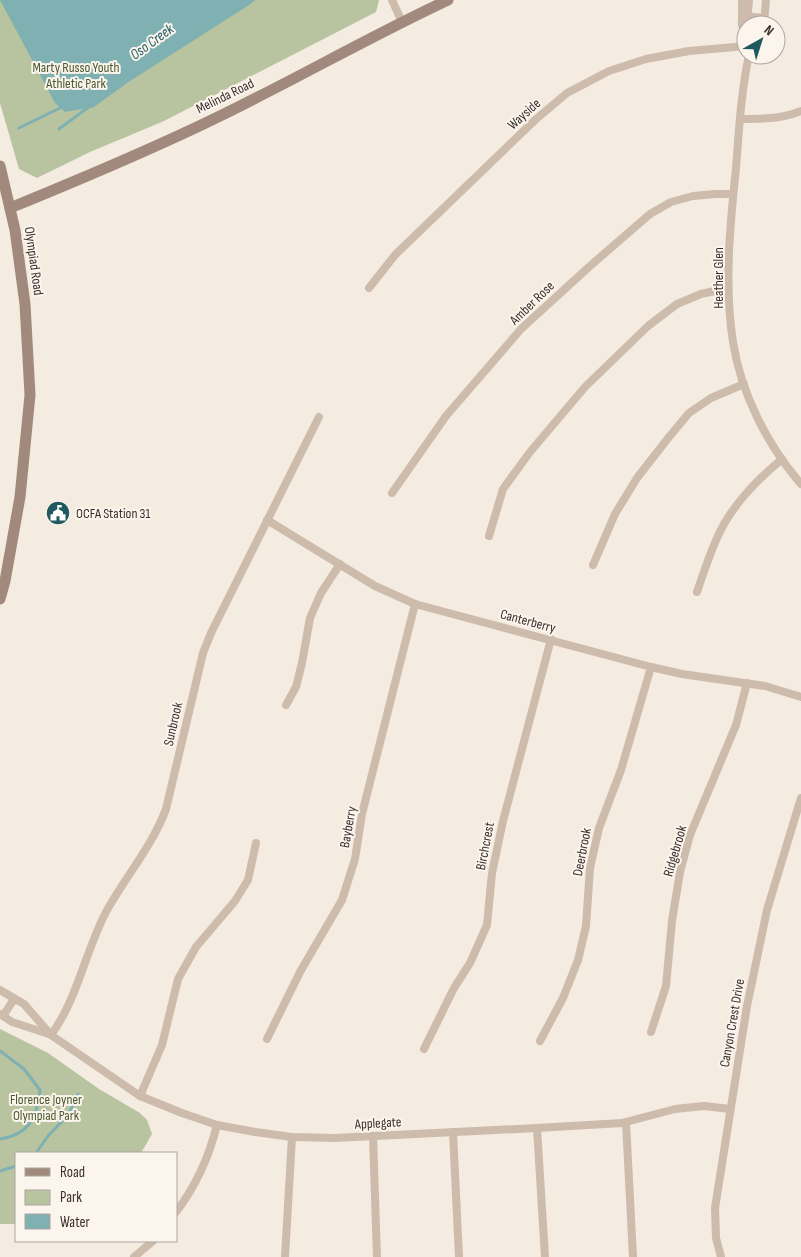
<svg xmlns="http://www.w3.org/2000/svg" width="801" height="1257" viewBox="0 0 801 1257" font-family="'Sofia Sans Condensed',sans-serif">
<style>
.green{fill:#b8c4a0}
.water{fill:#7fb0b2}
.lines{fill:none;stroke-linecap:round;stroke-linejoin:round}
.stream{stroke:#7fb0b2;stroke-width:3}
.minor{stroke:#cdbbac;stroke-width:8}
.secondary{stroke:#a18a7d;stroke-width:11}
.labels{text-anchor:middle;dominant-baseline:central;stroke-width:4;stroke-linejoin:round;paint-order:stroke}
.park-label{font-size:14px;fill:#4a5a2e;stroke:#fbf5ee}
.street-label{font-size:14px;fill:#3b302b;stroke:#fbf5ee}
.poi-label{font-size:14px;fill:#3b302b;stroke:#fbf5ee;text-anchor:start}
.water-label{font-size:15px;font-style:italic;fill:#1f5a5e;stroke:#fbf5ee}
</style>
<rect width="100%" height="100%" fill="#f4ebe1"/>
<g class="green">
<polygon points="0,0 379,0 376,12 164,121 90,152 37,178 19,169 0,103"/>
<polygon points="0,1029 48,1053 99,1089 140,1113 147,1120 152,1134 141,1153 16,1153 16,1224 0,1224"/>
</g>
<polygon class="water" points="0,0 255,0 249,5 127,83 94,107 65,112 55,103"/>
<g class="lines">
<g class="stream">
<polyline points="19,128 60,108"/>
<polyline points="59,129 90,106"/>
<path d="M0,1051L24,1069L40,1090C37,1117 29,1135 0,1139"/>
<polyline points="36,1153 48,1136 68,1115 78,1094"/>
<polyline points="0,1171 16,1166"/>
</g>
<g class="minor">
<polyline points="392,0 402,22"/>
<polyline points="742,0 742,25 746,35"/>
<polyline points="745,16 764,18"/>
<polyline points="742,23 748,11 749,0"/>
<polyline points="764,25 766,0"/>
<path d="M749,55C741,92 739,130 736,168C730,225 724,285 733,342C741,393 767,445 801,484"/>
<path d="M740,119C761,119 782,119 801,111"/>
<polyline points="369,288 395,255 535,120 567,93 609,71 646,59 689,51 746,46"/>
<polyline points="392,493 446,416 521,329 590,266 650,214 671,202 693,196 715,194 733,194"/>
<polyline points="267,520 375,586 415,604 651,667 682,674 765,686 801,697"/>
<polyline points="489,536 503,489 530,452 585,387 648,326 677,304 701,294 728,288"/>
<polyline points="593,565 615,514 637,478 669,437 689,413 711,398 744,384"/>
<path d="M697,592C703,574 709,556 717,538C731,506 756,481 782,459"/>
<polyline points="286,705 296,687 302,663 310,618 321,593 340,564"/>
<polyline points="0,990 24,1004 51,1035 140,1096 182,1113 217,1125 255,1132 292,1137 335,1138 537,1128 622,1123 675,1109 704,1106 730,1109"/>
<polyline points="0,1014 12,1022 49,1034"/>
<polyline points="3,1016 14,999"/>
<polyline points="651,1032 666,986 672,921 680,872 690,835 736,725 747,683"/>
<path d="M51,1035C78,998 85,952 106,912C125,877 152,847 166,809L203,653L211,633L319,417"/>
<polyline points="267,1039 300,972 342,900 355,859 362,814 415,604"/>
<polyline points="540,1041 563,998 578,960 586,926 590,868 599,828 621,770 651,667"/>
<polyline points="424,1049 454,988 470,963 487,925 492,873 503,821 551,639"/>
<polyline points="140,1096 162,1045 178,979 196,947 235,901 248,880 256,843"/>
<polyline points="626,1122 633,1257"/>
<polyline points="537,1128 545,1257"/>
<polyline points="453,1132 459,1257"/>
<polyline points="373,1136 377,1257"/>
<path d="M176,1212C196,1186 209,1157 217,1125"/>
<polyline points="134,1257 153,1241"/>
<polyline points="285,1257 292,1137"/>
<polyline points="721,1257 716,1238 715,1208 747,1006 767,910 801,798"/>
</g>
<g class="secondary">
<polyline points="0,166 15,230 25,304 30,395 20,497 5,581 0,599"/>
<path d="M10,208C81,179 153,149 222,115C298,78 371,36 448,0"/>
</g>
</g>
<defs>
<g id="civic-disc" transform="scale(1.25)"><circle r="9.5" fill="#1f5a5e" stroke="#fbf5ee"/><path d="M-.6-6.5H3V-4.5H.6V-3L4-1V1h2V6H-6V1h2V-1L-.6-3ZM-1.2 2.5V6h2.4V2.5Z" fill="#fff"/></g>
</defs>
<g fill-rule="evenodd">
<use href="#civic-disc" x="58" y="513"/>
</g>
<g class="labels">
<g class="park-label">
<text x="76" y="67">Marty Russo Youth<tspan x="76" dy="16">Athletic Park</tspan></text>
<text x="46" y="1099">Florence Joyner<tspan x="46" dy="16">Olympiad Park</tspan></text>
</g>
<g class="street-label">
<text transform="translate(225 96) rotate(-26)">Melinda Road</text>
<text transform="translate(524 114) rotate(-42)">Wayside</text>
<text transform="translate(34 261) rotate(82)">Olympiad Road</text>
<text transform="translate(718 278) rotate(-90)">Heather Glen</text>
<text transform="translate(532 303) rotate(-44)">Amber Rose</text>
<text transform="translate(528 621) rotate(15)">Canterberry</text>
<text transform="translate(173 724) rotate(-77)">Sunbrook</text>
<text transform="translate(348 827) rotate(-80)">Bayberry</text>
<text transform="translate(485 846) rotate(-79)">Birchcrest</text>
<text transform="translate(675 851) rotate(-74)">Ridgebrook</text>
<text transform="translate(582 852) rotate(-79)">Deerbrook</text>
<text transform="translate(732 1023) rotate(-80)">Canyon Crest Drive</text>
<text transform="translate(378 1123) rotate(-3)">Applegate</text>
</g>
<g class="poi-label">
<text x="76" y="513">OCFA Station 31</text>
</g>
<g class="water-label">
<text transform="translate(152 42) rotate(-36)">Oso Creek</text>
</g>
</g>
<rect x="15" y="1152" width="162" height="90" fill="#fbf5ee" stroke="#aea6a0"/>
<rect x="25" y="1168" width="25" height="8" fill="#a18a7d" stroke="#aea6a0"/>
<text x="60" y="1177" font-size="15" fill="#3b302b">Road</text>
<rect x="25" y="1190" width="25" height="15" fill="#b8c4a0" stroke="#aea6a0"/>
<text x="60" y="1202" font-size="15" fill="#3b302b">Park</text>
<rect x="25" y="1214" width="25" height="15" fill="#7fb0b2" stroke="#aea6a0"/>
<text x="60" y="1227" font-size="15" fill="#3b302b">Water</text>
<g transform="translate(761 40) rotate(39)"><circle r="24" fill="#fbf5ee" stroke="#aea6a0"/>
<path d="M0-4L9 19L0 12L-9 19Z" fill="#1f5a5e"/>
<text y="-8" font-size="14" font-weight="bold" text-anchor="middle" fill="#3b302b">N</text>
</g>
</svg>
